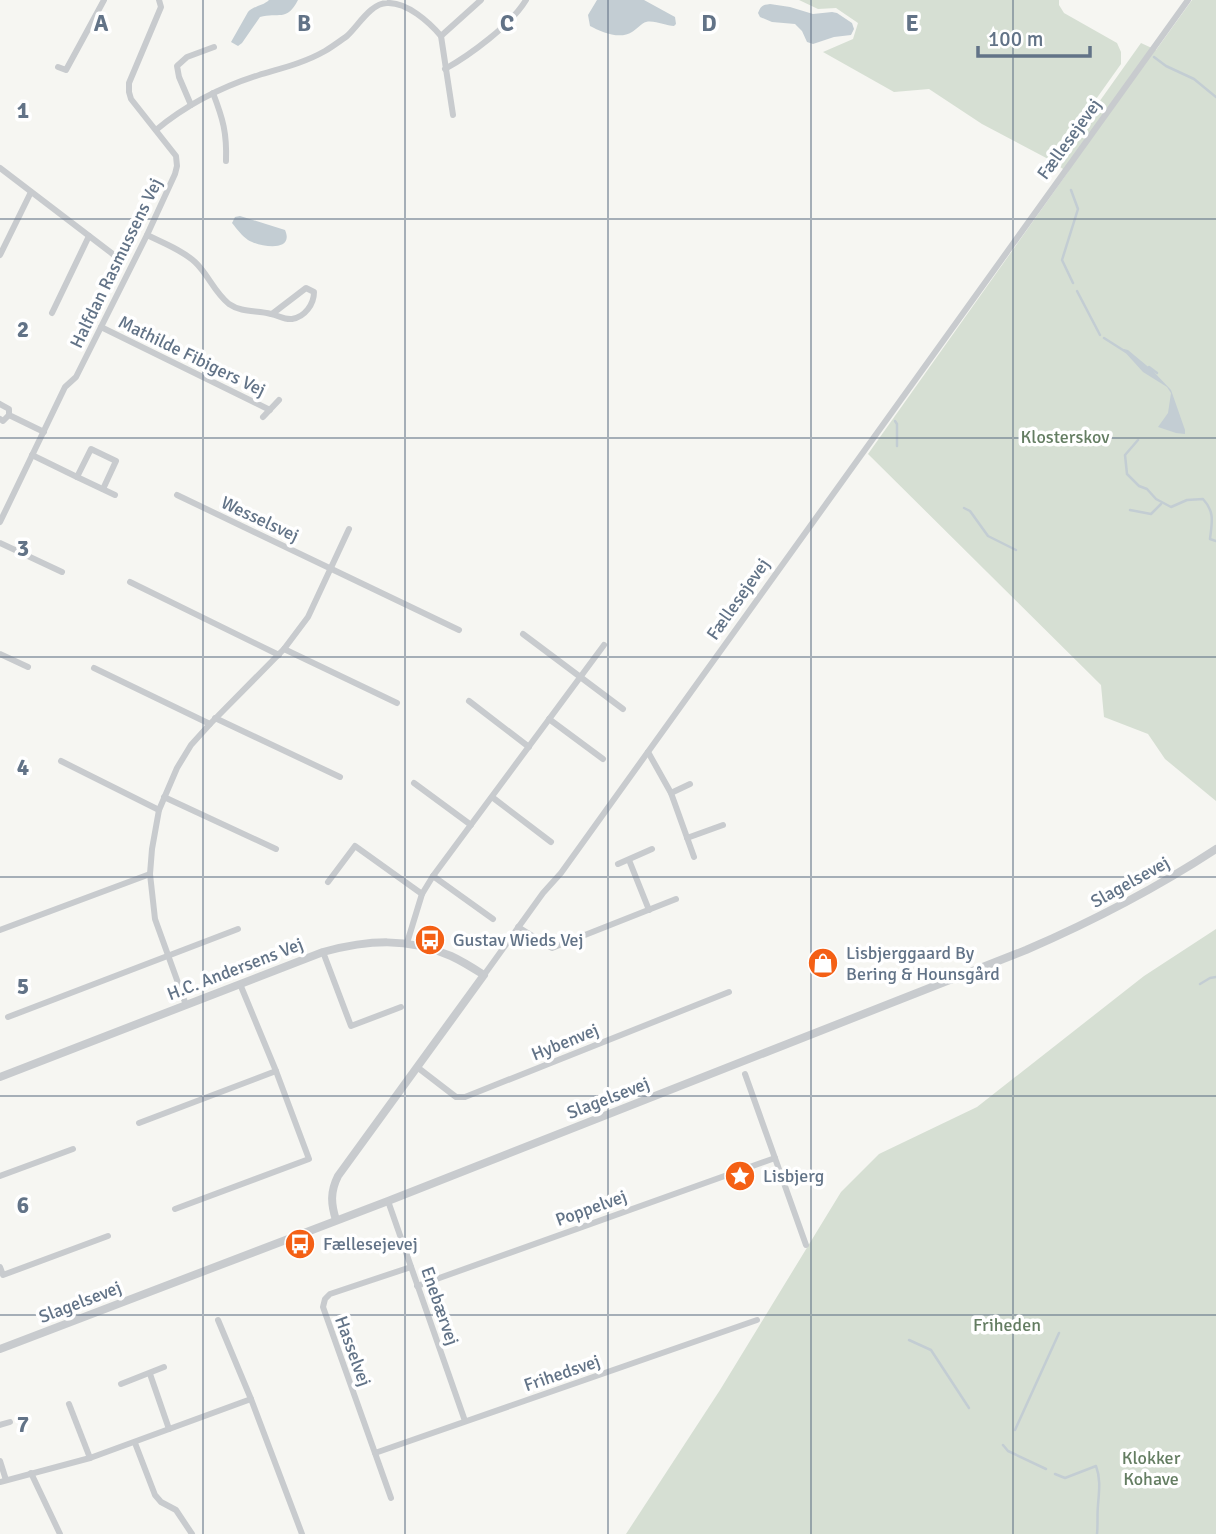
<svg xmlns="http://www.w3.org/2000/svg" width="1216" height="1534" viewBox="0 0 1216 1534" font-family="Signika,sans-serif">
<style>
.green{fill:#d6dfd3}
.water{fill:#c3cdd3}
.lines{fill:none;stroke-linecap:round;stroke-linejoin:round}
.stream{stroke:#c3cdd3;stroke-width:2.5}
.minor{stroke:#c8cbce;stroke-width:6}
.tertiary{stroke:#c8cbce;stroke-width:8}
.grid{fill:none;stroke:#627387;stroke-width:2;stroke-opacity:0.55}
.labels{text-anchor:middle;dominant-baseline:central;stroke-width:7;stroke-linejoin:round;paint-order:stroke}
.street-label{font-size:18px;fill:#627387;stroke:#fff}
.park-label{font-size:18px;fill:#647d62;stroke:#fff}
.poi-label{font-size:18px;fill:#627387;stroke:#fff;text-anchor:start}
.grid-label{font-size:23px;text-anchor:middle;font-weight:bold;fill:#627387;stroke:#fff;stroke-width:7;stroke-linejoin:round;paint-order:stroke}
</style>
<rect width="100%" height="100%" fill="#f6f6f2"/>
<g class="green">
<polygon points="799,0 1059,0 1059,5 1064,13 1117,43 1121,52 1121,64 1052,161 982,124 929,89 894,92 823,52 853,39 858,23 836,8 818,9"/>
<polygon points="1192,0 1216,0 1216,801 1165,759 1148,734 1104,717 1101,685 868,454 1068,172 1055,164 1141,43 1156,50"/>
<polygon points="1216,929 1216,1534 626,1534 720,1390 841,1192 879,1154 977,1107 1144,976"/>
</g>
<g class="water">
<path d="M269,0H298C287,22 278,12 260,17L242,43L238,46L231,42L248,12C253,6 263,6 269,0Z"/>
<path d="M597,0H644L675,17L676,24L674,26C666,26 655,20 646,22C642,23 637,29 632,32C620,40 601,32 590,26L588,15Z"/>
<path d="M770,4L790,7L813,14L832,12L837,13L852,23L854,29L851,35L834,37L813,44L807,42L802,31L795,24L772,22L760,17L758,13C761,6 762,5 770,4Z"/>
<path d="M240,216L285,230C295,253 259,247 248,240C242,236 237,229 232,223L235,217Z"/>
<polygon points="1124,349 1128,350 1152,370 1171,390 1185,430 1185,434 1176,433 1158,427 1168,413 1171,393 1167,387 1143,372 1123,350"/>
</g>
<g class="lines">
<g class="stream">
<polyline points="1154,57 1166,66 1194,79 1216,97"/>
<polyline points="1071,190 1078,209 1062,260 1073,283"/>
<polyline points="1077,291 1100,335"/>
<polyline points="1104,338 1126,352"/>
<polyline points="1149,367 1157,373"/>
<polyline points="895,421 897,424 897,446"/>
<path d="M1138,440L1125,455L1127,474L1139,486L1147,489L1156,499L1171,507L1187,500L1203,499C1215,512 1212,522 1210,539L1216,541"/>
<polyline points="964,508 970,511 988,536 1016,550"/>
<polyline points="1130,510 1151,514 1161,504"/>
<polyline points="1200,984 1210,978 1216,977"/>
<polyline points="909,1340 931,1350 969,1408"/>
<polyline points="1015,1430 1059,1333"/>
<polyline points="1003,1445 1008,1451 1046,1469"/>
<path d="M1055,1474L1065,1478L1096,1466C1101,1479 1099,1492 1098,1505C1097,1515 1098,1525 1097,1534"/>
</g>
<g class="minor">
<polyline points="441,36 481,0"/>
<polyline points="58,67 66,70 104,0"/>
<path d="M445,69C470,55 511,25 526,0"/>
<path d="M213,93C223,119 227,133 226,161"/>
<polyline points="191,105 179,77 177,66 187,57 214,47"/>
<path d="M156,130C186,105 221,87 259,75C282,68 304,63 325,51C332,47 340,41 347,36C358,26 371,3 387,3C407,2 429,22 441,36L453,115"/>
<polyline points="0,168 114,255"/>
<path d="M147,235C163,243 182,250 195,262C208,274 214,292 229,304C242,313 257,310 271,314C278,315 284,320 292,319C305,317 314,304 314,292L306,288L272,314"/>
<polyline points="0,255 31,192"/>
<polyline points="52,313 89,236"/>
<polyline points="101,327 270,410"/>
<polyline points="0,404 9,409 9,415 44,432"/>
<polyline points="263,417 279,400"/>
<polyline points="0,419 3,421 9,415"/>
<polyline points="32,455 77,477 91,449 116,461 103,489"/>
<polyline points="77,477 115,495"/>
<polyline points="177,495 459,630"/>
<polyline points="0,522 65,387 76,377 147,235 175,174 177,166 176,156 131,99 129,92 129,83 161,7 159,0"/>
<polyline points="0,543 62,572"/>
<polyline points="130,582 279,655"/>
<polyline points="523,634 623,709"/>
<polyline points="284,649 397,703"/>
<polyline points="0,654 28,667"/>
<polyline points="94,668 210,724"/>
<polyline points="469,701 529,747"/>
<polyline points="215,718 340,777"/>
<polyline points="549,719 603,759"/>
<polyline points="648,752 671,793 694,857"/>
<polyline points="61,761 159,810"/>
<polyline points="414,783 471,825"/>
<polyline points="671,793 690,784"/>
<polyline points="164,797 276,849"/>
<polyline points="492,797 551,842"/>
<polyline points="687,838 723,825"/>
<polyline points="629,860 649,910"/>
<polyline points="618,864 652,849"/>
<polyline points="433,876 493,919"/>
<polyline points="328,882 355,846 422,894"/>
<polyline points="518,927 552,948 676,899"/>
<polyline points="0,930 150,874"/>
<polyline points="407,943 422,894 433,876 604,645"/>
<polyline points="323,952 351,1026 401,1007"/>
<polyline points="484,975 543,893 561,873 1188,0"/>
<polyline points="186,1005 155,919 150,874 152,849 159,810 177,768 191,745 210,724 284,649 308,617 349,529"/>
<polyline points="8,1017 238,929"/>
<polyline points="417,1067 456,1097 465,1097 729,992"/>
<polyline points="745,1074 806,1245"/>
<polyline points="139,1123 276,1071"/>
<polyline points="0,1176 73,1149"/>
<polyline points="388,1201 465,1421"/>
<polyline points="175,1209 309,1159 276,1071 240,984"/>
<polyline points="0,1267 3,1275 108,1236"/>
<polyline points="417,1286 775,1158"/>
<polyline points="218,1320 251,1399 302,1534"/>
<polyline points="150,1374 169,1429"/>
<polyline points="121,1384 164,1367"/>
<polyline points="69,1404 90,1458"/>
<polyline points="0,1425 10,1422"/>
<polyline points="135,1443 155,1495 161,1502 176,1510 192,1534"/>
<polyline points="375,1453 757,1320"/>
<polyline points="0,1461 6,1480"/>
<polyline points="31,1473 60,1534"/>
<polyline points="0,1482 90,1458 251,1399"/>
<polyline points="391,1498 323,1307 325,1299 330,1294 411,1267"/>
</g>
<g class="tertiary">
<path d="M0,1077L323,952C368,940 407,937 451,956C462,961 473,968 484,975L338,1176C330,1192 331,1204 336,1220"/>
<path d="M0,1349L388,1201L1026,950C1093,921 1155,889 1216,849"/>
</g>
</g>
<path class="grid" d="M203,0V1534M405,0V1534M608,0V1534M811,0V1534M1013,0V1534M0,219H1216M0,438H1216M0,657H1216M0,877H1216M0,1096H1216M0,1315H1216"/>
<defs>
<g id="bus-disc" transform="scale(1.575)"><circle r="9.5" fill="#f46015" stroke="#fff"/><path d="M-5-6H5V4H4V6H2V4H-2V6H-4V4H-5ZM-3.5-4V0h7V-4ZM-3.5 1.2v1.5H-2V1.2ZM2 1.2v1.5H3.5V1.2Z" fill="#fff"/></g>
<g id="shop-disc" transform="scale(1.575)"><circle r="9.5" fill="#f46015" stroke="#fff"/><path d="M-5-2.5h2.3a2.7 3.5 0 0 1 5.4 0H5L5.5 6h-11ZM-1.5-2.5h3a1.5 2.3 0 0 0-3 0Z" fill="#fff"/></g>
<g id="sight-disc" transform="scale(1.575)"><circle r="9.5" fill="#f46015" stroke="#fff"/><path d="M0-6L1.8-2.2L6-1.7L2.9 1.2L3.7 5.4L0 3.3L-3.7 5.4L-2.9 1.2L-6-1.7L-1.8-2.2Z" fill="#fff"/></g>
</defs>
<g fill-rule="evenodd">
<use href="#bus-disc" x="430" y="940"/>
<use href="#shop-disc" x="823" y="963"/>
<use href="#sight-disc" x="740" y="1176"/>
<use href="#bus-disc" x="300" y="1244"/>
</g>
<g class="labels">
<g class="street-label">
<text transform="translate(1069 139) rotate(-54)">Fællesejevej</text>
<text transform="translate(116 263) rotate(-64)">Halfdan Rasmussens Vej</text>
<text transform="translate(192 356) rotate(26)">Mathilde Fibigers Vej</text>
<text transform="translate(260 519) rotate(25)">Wesselsvej</text>
<text transform="translate(738 599) rotate(-55)">Fællesejevej</text>
<text transform="translate(1130 882) rotate(-29)">Slagelsevej</text>
<text transform="translate(235 969) rotate(-21)">H.C. Andersens Vej</text>
<text transform="translate(565 1042) rotate(-22)">Hybenvej</text>
<text transform="translate(608 1098) rotate(-21)">Slagelsevej</text>
<text transform="translate(591 1208) rotate(-20)">Poppelvej</text>
<text transform="translate(80 1302) rotate(-21)">Slagelsevej</text>
<text transform="translate(440 1306) rotate(71)">Enebærvej</text>
<text transform="translate(353 1351) rotate(70)">Hasselvej</text>
<text transform="translate(562 1373) rotate(-19)">Frihedsvej</text>
</g>
<g class="park-label">
<text x="1065" y="437">Klosterskov</text>
<text x="1007" y="1325">Friheden</text>
<text x="1151" y="1458">Klokker<tspan x="1151" dy="21">Kohave</tspan></text>
</g>
<g class="poi-label">
<text x="453" y="940">Gustav Wieds Vej</text>
<text x="846" y="953">Lisbjerggaard By<tspan x="846" dy="21">Bering &amp; Hounsgård</tspan></text>
<text x="763" y="1176">Lisbjerg</text>
<text x="323" y="1244">Fællesejevej</text>
</g>
</g>
<g class="grid-label">
<text x="101" y="31">A</text>
<text x="304" y="31">B</text>
<text x="507" y="31">C</text>
<text x="709" y="31">D</text>
<text x="912" y="31">E</text>
<text x="23" y="118">1</text>
<text x="23" y="337">2</text>
<text x="23" y="556">3</text>
<text x="23" y="775">4</text>
<text x="23" y="994">5</text>
<text x="23" y="1213">6</text>
<text x="23" y="1432">7</text>
</g>
<path d="M978 46v10h112v-10" fill="none" stroke="#627387" stroke-width="3.5"/>
<text x="988" y="46" font-size="21" fill="#627387" stroke="#ffffff" stroke-width="5" paint-order="stroke">100 m</text>
</svg>
